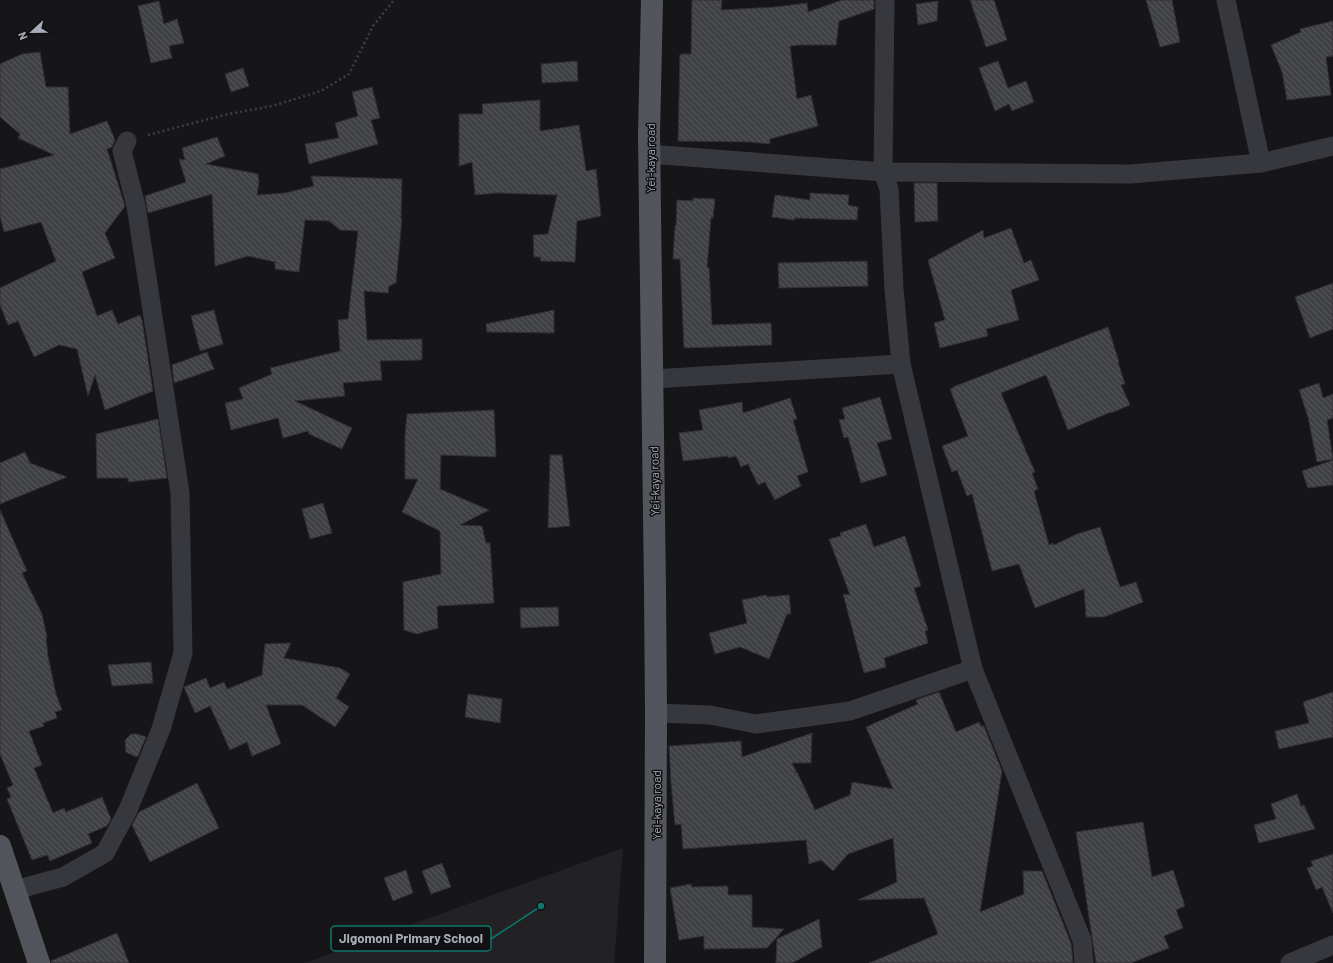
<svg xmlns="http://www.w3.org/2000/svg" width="1333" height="963" viewBox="0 0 1333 963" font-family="Barlow,sans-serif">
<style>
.built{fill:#222225}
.building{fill:url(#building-back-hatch);stroke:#303034}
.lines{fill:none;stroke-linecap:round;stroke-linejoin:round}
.path{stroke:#3d3f44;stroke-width:2.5;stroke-dasharray:2 3;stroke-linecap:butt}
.minor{stroke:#37383d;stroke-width:19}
.primary{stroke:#53555c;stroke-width:22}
.labels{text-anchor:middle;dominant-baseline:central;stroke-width:3;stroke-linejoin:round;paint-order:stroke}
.street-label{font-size:12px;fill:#a8adb8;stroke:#111113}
.leader{fill:none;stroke:#0f766e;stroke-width:1.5}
.callout-dot{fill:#0f766e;stroke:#111113;stroke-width:1.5}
.callout{fill:#111113;stroke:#0f766e;stroke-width:1.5}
.callout-label{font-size:13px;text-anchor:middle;font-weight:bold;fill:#a8adb8}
</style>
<defs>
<pattern id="building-back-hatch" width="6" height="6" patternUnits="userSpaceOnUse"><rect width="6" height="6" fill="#404145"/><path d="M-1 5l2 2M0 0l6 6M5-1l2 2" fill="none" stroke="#595a5e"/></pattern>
</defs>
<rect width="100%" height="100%" fill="#161618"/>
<polygon class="built" points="623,848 614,963 305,963"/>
<g class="building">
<polygon points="692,0 722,0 721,10 774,7 807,3 808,12 842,0 874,0 874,9 839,21 836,45 799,45 790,46 797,99 811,95 818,126 770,139 770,144 750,142 678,141 680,54 691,54"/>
<polygon points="970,0 994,0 1007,40 986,47"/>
<polygon points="1146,0 1172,0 1180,42 1160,47"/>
<polygon points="159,1 164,24 177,19 184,43 169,46 172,58 151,63 138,6"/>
<polygon points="938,1 937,21 918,25 916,4"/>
<polygon points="1333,21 1333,56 1326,57 1331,95 1287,100 1282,72 1271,45 1301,32 1300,29"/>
<polygon points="40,52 46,87 68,87 70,134 107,121 115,140 112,147 107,149 125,206 105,233 115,258 82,272 97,316 112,310 118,324 140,315 142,320 153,391 105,410 95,375 88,396 77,349 59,345 34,357 18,321 8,325 0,305 0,288 56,261 41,222 4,232 0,216 0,169 54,155 18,138 20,134 0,117 0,64 22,54"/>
<polygon points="577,61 578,81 542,83 541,64"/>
<polygon points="998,61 1008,88 1026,81 1034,102 1012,111 1009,104 995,111 979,68"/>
<polygon points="243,68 249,86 231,92 225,74"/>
<polygon points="372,87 380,118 371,120 378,144 309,164 305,144 339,138 335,123 358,116 352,92"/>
<polygon points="540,100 540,131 579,125 586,171 596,169 601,216 577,221 575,262 541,261 540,257 534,257 533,235 548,234 557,195 498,193 475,195 472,162 459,166 459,114 483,114 482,104"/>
<polygon points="217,137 225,156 206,164 258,174 259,182 257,195 285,193 314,186 311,176 402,179 401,219 402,219 396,283 389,286 388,293 364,291 367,340 422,339 422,360 380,361 382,380 343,383 345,396 295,401 352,428 342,449 309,434 308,431 283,438 278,418 231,430 225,403 243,399 239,388 272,374 270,368 340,351 338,320 348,319 358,231 340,230 329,221 305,220 299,272 275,269 275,262 248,256 215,266 212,194 148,213 145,196 186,182 179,159 185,160 182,148"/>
<polygon points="914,183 937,183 938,221 915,222"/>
<polygon points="810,193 849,195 848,205 858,207 857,220 795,218 794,220 772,217 775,195 810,200"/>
<polygon points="693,198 715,199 713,218 711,218 707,268 709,268 712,325 771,323 772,345 684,348 680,259 673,259 675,226 676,226 677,200 693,201"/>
<polygon points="1011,228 1024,263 1031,260 1039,280 1011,290 1019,320 986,329 988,336 940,348 934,323 945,320 928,260 983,230 984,238"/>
<polygon points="867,261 868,286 779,288 778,263"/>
<polygon points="1333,283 1333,329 1310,338 1295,297"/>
<polygon points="214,310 223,344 200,351 191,316"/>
<polygon points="554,310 554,333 487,332 486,324"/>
<polygon points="1108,327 1119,362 1118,362 1125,384 1121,385 1130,405 1111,413 1111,412 1068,430 1046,375 1001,393 1035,472 1032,473 1038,489 1034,491 1049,545 1053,543 1054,545 1077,534 1100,527 1120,587 1136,582 1143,602 1104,617 1086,617 1084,589 1035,608 1019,564 992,571 972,494 967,496 957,470 952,472 942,446 968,436 950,389 953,388 953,387"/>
<polygon points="207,352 214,369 174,383 172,365"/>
<polygon points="1319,383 1323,398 1333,394 1333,418 1327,420 1333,459 1317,462 1308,417 1299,390"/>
<polygon points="880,397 892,439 877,443 887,475 861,483 848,437 844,438 839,420 845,419 842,408"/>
<polygon points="790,398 797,419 793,420 808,472 797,476 801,486 775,500 765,482 758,485 748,464 741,467 736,456 728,458 728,456 683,461 679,433 703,430 699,410 742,402 743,413"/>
<polygon points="494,410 496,457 441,455 440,489 489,510 460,525 482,526 486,543 490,543 494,603 437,606 438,628 417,634 404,630 403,582 441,574 440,531 402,512 418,479 405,479 405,436 407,414"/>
<polygon points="158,419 167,478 128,482 128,478 97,478 96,434"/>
<polygon points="25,452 30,463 67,477 0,504 0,463"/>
<polygon points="550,455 562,455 570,526 548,528"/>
<polygon points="1333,460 1333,485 1308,488 1302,471"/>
<polygon points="323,503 332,533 310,539 302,509"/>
<polygon points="0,510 27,571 22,573 42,614 47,637 46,638 48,656 56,694 62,710 55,712 57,718 43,723 44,726 29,731 42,765 34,768 53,813 64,808 66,812 102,797 111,819 107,826 88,834 92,843 50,861 47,855 32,860 7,799 11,797 7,788 13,785 0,754"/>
<polygon points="866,524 874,547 905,536 921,586 914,588 928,630 925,631 928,643 884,658 886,667 864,673 843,594 850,595 829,539 841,536 840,533"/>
<polygon points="766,595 767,597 789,595 791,614 787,614 769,659 740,647 715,654 709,633 747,623 742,600"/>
<polygon points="558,607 559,626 521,628 520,608"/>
<polygon points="291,643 284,658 340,668 350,674 336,698 349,707 335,727 302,705 266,705 281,744 252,756 247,742 230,750 210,706 195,713 184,687 206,678 210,688 224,682 227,689 262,675 265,644"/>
<polygon points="151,662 153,683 112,686 108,665"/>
<polygon points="939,692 956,732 979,722 981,726 984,726 1002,771 980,912 1024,894 1023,871 1042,871 1071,943 1073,963 869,963 938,934 924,898 858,900 897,882 893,838 848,854 833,871 821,860 809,864 806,840 683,849 681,824 675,825 671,783 669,746 741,741 742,757 812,733 811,763 792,763 796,771 794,772 797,772 815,810 850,795 852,782 893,789 866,727 918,704 916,700"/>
<polygon points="1333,692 1333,737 1279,749 1275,731 1309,723 1303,702"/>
<polygon points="468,694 502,699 500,723 465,717"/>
<polygon points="131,734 137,734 146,737 138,756 136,757 126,752 125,740"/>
<polygon points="197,783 219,828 150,862 132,825 139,812"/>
<polygon points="1297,794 1301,806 1304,805 1315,829 1259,843 1254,825 1276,819 1271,804"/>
<polygon points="1143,822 1152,877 1173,870 1185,906 1176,910 1183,928 1164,936 1169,948 1131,963 1096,963 1076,832"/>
<polygon points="1333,854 1333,913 1322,887 1316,890 1307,868 1313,866 1311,861"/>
<polygon points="442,863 451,887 431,894 422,871"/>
<polygon points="406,870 413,893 393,901 384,878"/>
<polygon points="691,884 692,887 728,886 728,895 752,895 752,927 784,929 767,948 704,949 704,936 679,940 670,888"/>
<polygon points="819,919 822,947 792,963 776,963 777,939 798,929 801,929 801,928"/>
<polygon points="117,933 129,963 51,963 51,961"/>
</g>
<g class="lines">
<polyline class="path" points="148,135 224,115 272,106 321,91 349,74 373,26 394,0"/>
<g class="minor">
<polyline points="885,0 883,172 889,189 894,289 901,364 973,669 1082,940 1084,963"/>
<polyline points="1226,0 1261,163"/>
<polyline points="649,154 883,172 1130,174 1261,163 1333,146"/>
<polyline points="653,379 901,364"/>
<polyline points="656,713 710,715 756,724 850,711 973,669"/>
<polyline points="15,890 63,877 105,853 128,810 161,729 183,653 180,493 136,206 122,151 127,141"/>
<polyline points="1290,963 1333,945"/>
</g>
<g class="primary">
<polyline points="652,0 649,135 655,589 656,713 655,963"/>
<polyline points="0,846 39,963"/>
</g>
</g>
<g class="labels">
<g class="street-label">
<text transform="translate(650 158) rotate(-90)">Yei-kaya road</text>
<text transform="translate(654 481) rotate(-91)">Yei-kaya road</text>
<text transform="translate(656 805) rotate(-90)">Yei-kaya road</text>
</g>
</g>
<path class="leader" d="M541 906L491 939"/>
<circle class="callout-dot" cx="541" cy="906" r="4"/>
<rect class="callout" x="331" y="926" width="160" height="25" rx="4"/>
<g class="callout-label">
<text x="411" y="943">Jigomoni Primary School</text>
</g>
<g transform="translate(32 32) rotate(248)" stroke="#111113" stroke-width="3" paint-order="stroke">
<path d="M0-3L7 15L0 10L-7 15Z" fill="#a8adb8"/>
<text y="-6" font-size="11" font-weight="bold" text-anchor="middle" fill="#a8adb8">N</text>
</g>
</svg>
